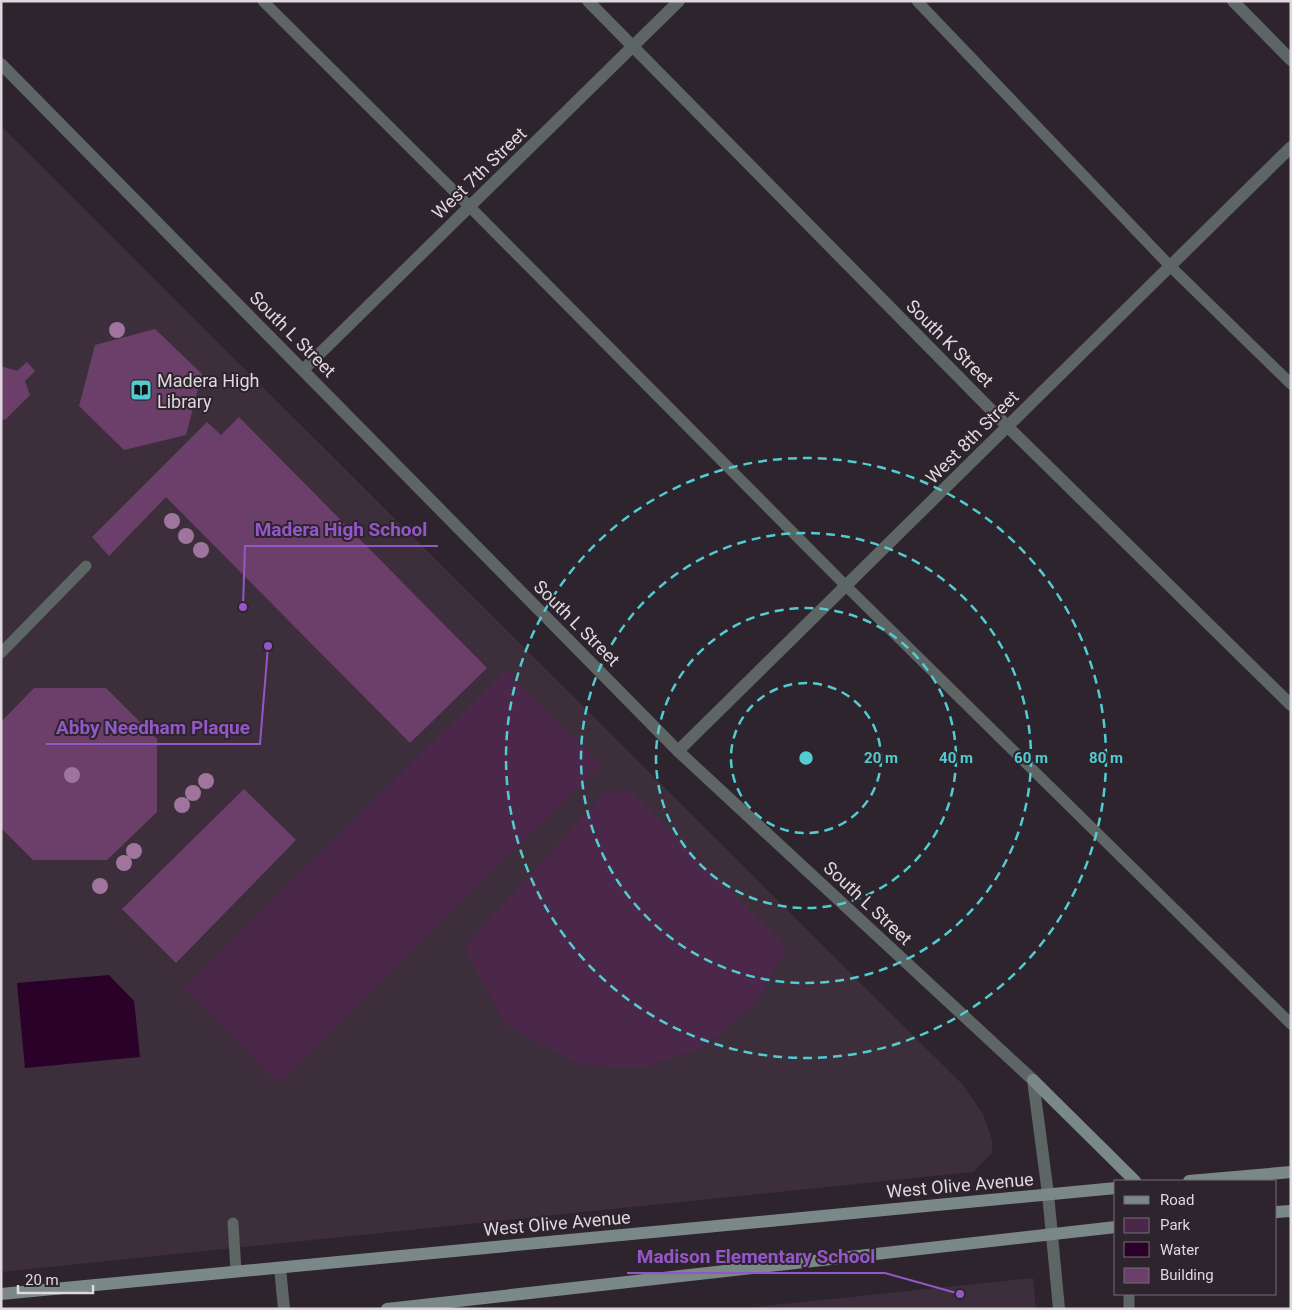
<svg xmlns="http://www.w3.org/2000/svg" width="1292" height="1310" viewBox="0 0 1292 1310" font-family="Roboto,sans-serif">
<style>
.built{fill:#3c2e3b}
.green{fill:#4b284a}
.water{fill:#290129}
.building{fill:#6c3f6a}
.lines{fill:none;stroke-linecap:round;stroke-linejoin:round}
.service{stroke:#5d6565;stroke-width:11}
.minor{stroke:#5d6565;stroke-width:12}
.secondary{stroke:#7b8888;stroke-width:12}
.tree{fill:#9f749d}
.ring{fill:none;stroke:#52ccd0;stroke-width:2.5;stroke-dasharray:9 6}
.labels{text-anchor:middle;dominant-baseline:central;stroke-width:4;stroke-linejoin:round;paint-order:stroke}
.street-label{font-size:18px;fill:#dfd8de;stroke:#2e242d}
.poi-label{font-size:18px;fill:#dfd8de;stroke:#2e242d;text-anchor:start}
.centre{fill:#52ccd0;stroke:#2e242d;stroke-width:2.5}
.ring-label{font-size:15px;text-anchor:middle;font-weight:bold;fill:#52ccd0;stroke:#2e242d;stroke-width:4;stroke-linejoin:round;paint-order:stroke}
.leader{fill:none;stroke:#9457c7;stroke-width:2}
.callout-dot{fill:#9457c7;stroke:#2e242d;stroke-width:2}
.callout-label{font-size:19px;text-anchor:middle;font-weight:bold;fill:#9457c7;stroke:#2e242d;stroke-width:4;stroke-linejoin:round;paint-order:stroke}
</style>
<rect width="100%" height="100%" fill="#2e242d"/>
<g class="built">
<polygon points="1,126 963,1085 983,1114 992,1140 992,1153 973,1172 1,1272"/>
<polygon points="1033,1278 1036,1309 736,1309"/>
</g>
<g class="green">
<polygon points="506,670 601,765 278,1084 183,988"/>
<polygon points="629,790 787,948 757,1002 704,1047 641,1068 583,1065 505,1025 464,947 606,791"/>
</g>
<polygon class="water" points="109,975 134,1001 140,1057 25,1068 17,983"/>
<g class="building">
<polygon points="155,329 202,374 186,435 124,450 79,406 95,345"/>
<polygon points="27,362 35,371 25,381 30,395 5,420 1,419 1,366 17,371"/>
<polygon points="239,417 487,668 410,743 166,497 109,556 92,537 207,422 221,435"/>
<polygon points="34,688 106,688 157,739 157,812 107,860 33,860 1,828 1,722"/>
<polygon points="244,789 296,840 176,963 122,909"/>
</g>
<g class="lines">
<g class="service">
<polyline points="263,1 470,207 846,586 1291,1024"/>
<polyline points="917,1 1170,266 1291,384"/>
<polyline points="1,653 86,566"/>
<polyline points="233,1223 236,1271"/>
<polyline points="1129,1309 1129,1294"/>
</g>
<g class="minor">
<polyline points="588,1 1008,427 1291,705"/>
<polyline points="1233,1 1291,60"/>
<polyline points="1,64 678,751 1033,1080 1048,1194 1059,1309"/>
<polyline points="303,370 679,1"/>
<polyline points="678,751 1291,147"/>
<polyline points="280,1268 284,1309"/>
</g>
<g class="secondary">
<polyline points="1033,1080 1135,1181"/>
<polyline points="1189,1181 1291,1172"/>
<polyline points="1276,1212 1291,1211"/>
<polyline points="1,1294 1116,1188"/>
<polyline points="387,1309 1116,1227"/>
</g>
</g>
<g class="tree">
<circle cx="117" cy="330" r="8"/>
<circle cx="172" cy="521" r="8"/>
<circle cx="186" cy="536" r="8"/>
<circle cx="201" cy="550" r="8"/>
<circle cx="72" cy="775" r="8"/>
<circle cx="206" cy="781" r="8"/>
<circle cx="193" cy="793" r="8"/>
<circle cx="182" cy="805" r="8"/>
<circle cx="134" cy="851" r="8"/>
<circle cx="124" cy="863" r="8"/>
<circle cx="100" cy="886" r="8"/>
</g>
<g class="ring">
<circle cx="806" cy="758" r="75"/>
<circle cx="806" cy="758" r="150"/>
<circle cx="806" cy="758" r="225"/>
<circle cx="806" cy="758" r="300"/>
</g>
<defs>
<g id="library-square" transform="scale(1.125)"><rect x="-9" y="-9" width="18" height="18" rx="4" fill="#52ccd0" stroke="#2e242d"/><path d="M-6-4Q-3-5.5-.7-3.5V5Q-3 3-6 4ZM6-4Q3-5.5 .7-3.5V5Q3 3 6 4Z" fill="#111"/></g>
</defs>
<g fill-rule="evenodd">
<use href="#library-square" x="141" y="390"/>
</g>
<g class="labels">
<g class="street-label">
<text transform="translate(479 173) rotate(-44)">West 7th Street</text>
<text transform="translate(293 334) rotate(45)">South L Street</text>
<text transform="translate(950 343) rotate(45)">South K Street</text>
<text transform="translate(972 437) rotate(-45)">West 8th Street</text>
<text transform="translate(577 623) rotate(45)">South L Street</text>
<text transform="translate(868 903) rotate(43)">South L Street</text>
<text transform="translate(960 1185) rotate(-5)">West Olive Avenue</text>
<text transform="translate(557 1223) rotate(-5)">West Olive Avenue</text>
</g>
<g class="poi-label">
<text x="157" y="380">Madera High<tspan x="157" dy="21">Library</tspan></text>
</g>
</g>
<circle cx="806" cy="758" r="8" class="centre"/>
<g class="ring-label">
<text x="881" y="763">20 m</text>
<text x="956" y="763">40 m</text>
<text x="1031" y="763">60 m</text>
<text x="1106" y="763">80 m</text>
</g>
<path class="leader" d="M243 607L245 546H438M268 646L260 744H46M960 1294L885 1273H627"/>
<g class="callout-dot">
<circle cx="243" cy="607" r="5"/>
<circle cx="268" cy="646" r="5"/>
<circle cx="960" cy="1294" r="5"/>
</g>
<g class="callout-label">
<text x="341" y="536">Madera High School</text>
<text x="153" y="734">Abby Needham Plaque</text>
<text x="756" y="1263">Madison Elementary School</text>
</g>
<rect width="1292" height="1310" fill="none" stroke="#dfd8de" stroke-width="5"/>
<rect x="1114" y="1180" width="162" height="115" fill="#2e242d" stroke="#756c74"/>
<rect x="1124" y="1196" width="25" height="8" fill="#7b8888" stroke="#756c74"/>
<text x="1160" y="1205" font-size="15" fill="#dfd8de">Road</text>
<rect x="1124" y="1218" width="25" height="15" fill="#4b284a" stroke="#756c74"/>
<text x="1160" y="1230" font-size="15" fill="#dfd8de">Park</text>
<rect x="1124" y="1242" width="25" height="15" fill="#290129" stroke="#756c74"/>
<text x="1160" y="1255" font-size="15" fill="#dfd8de">Water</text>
<rect x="1124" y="1268" width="25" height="15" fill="#6c3f6a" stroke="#756c74"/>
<text x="1160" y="1280" font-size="15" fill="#dfd8de">Building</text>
<path d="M18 1285v8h75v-8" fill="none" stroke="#dfd8de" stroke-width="2.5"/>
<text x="25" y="1285" font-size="15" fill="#dfd8de" stroke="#2e242d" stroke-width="4" paint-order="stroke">20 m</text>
</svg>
